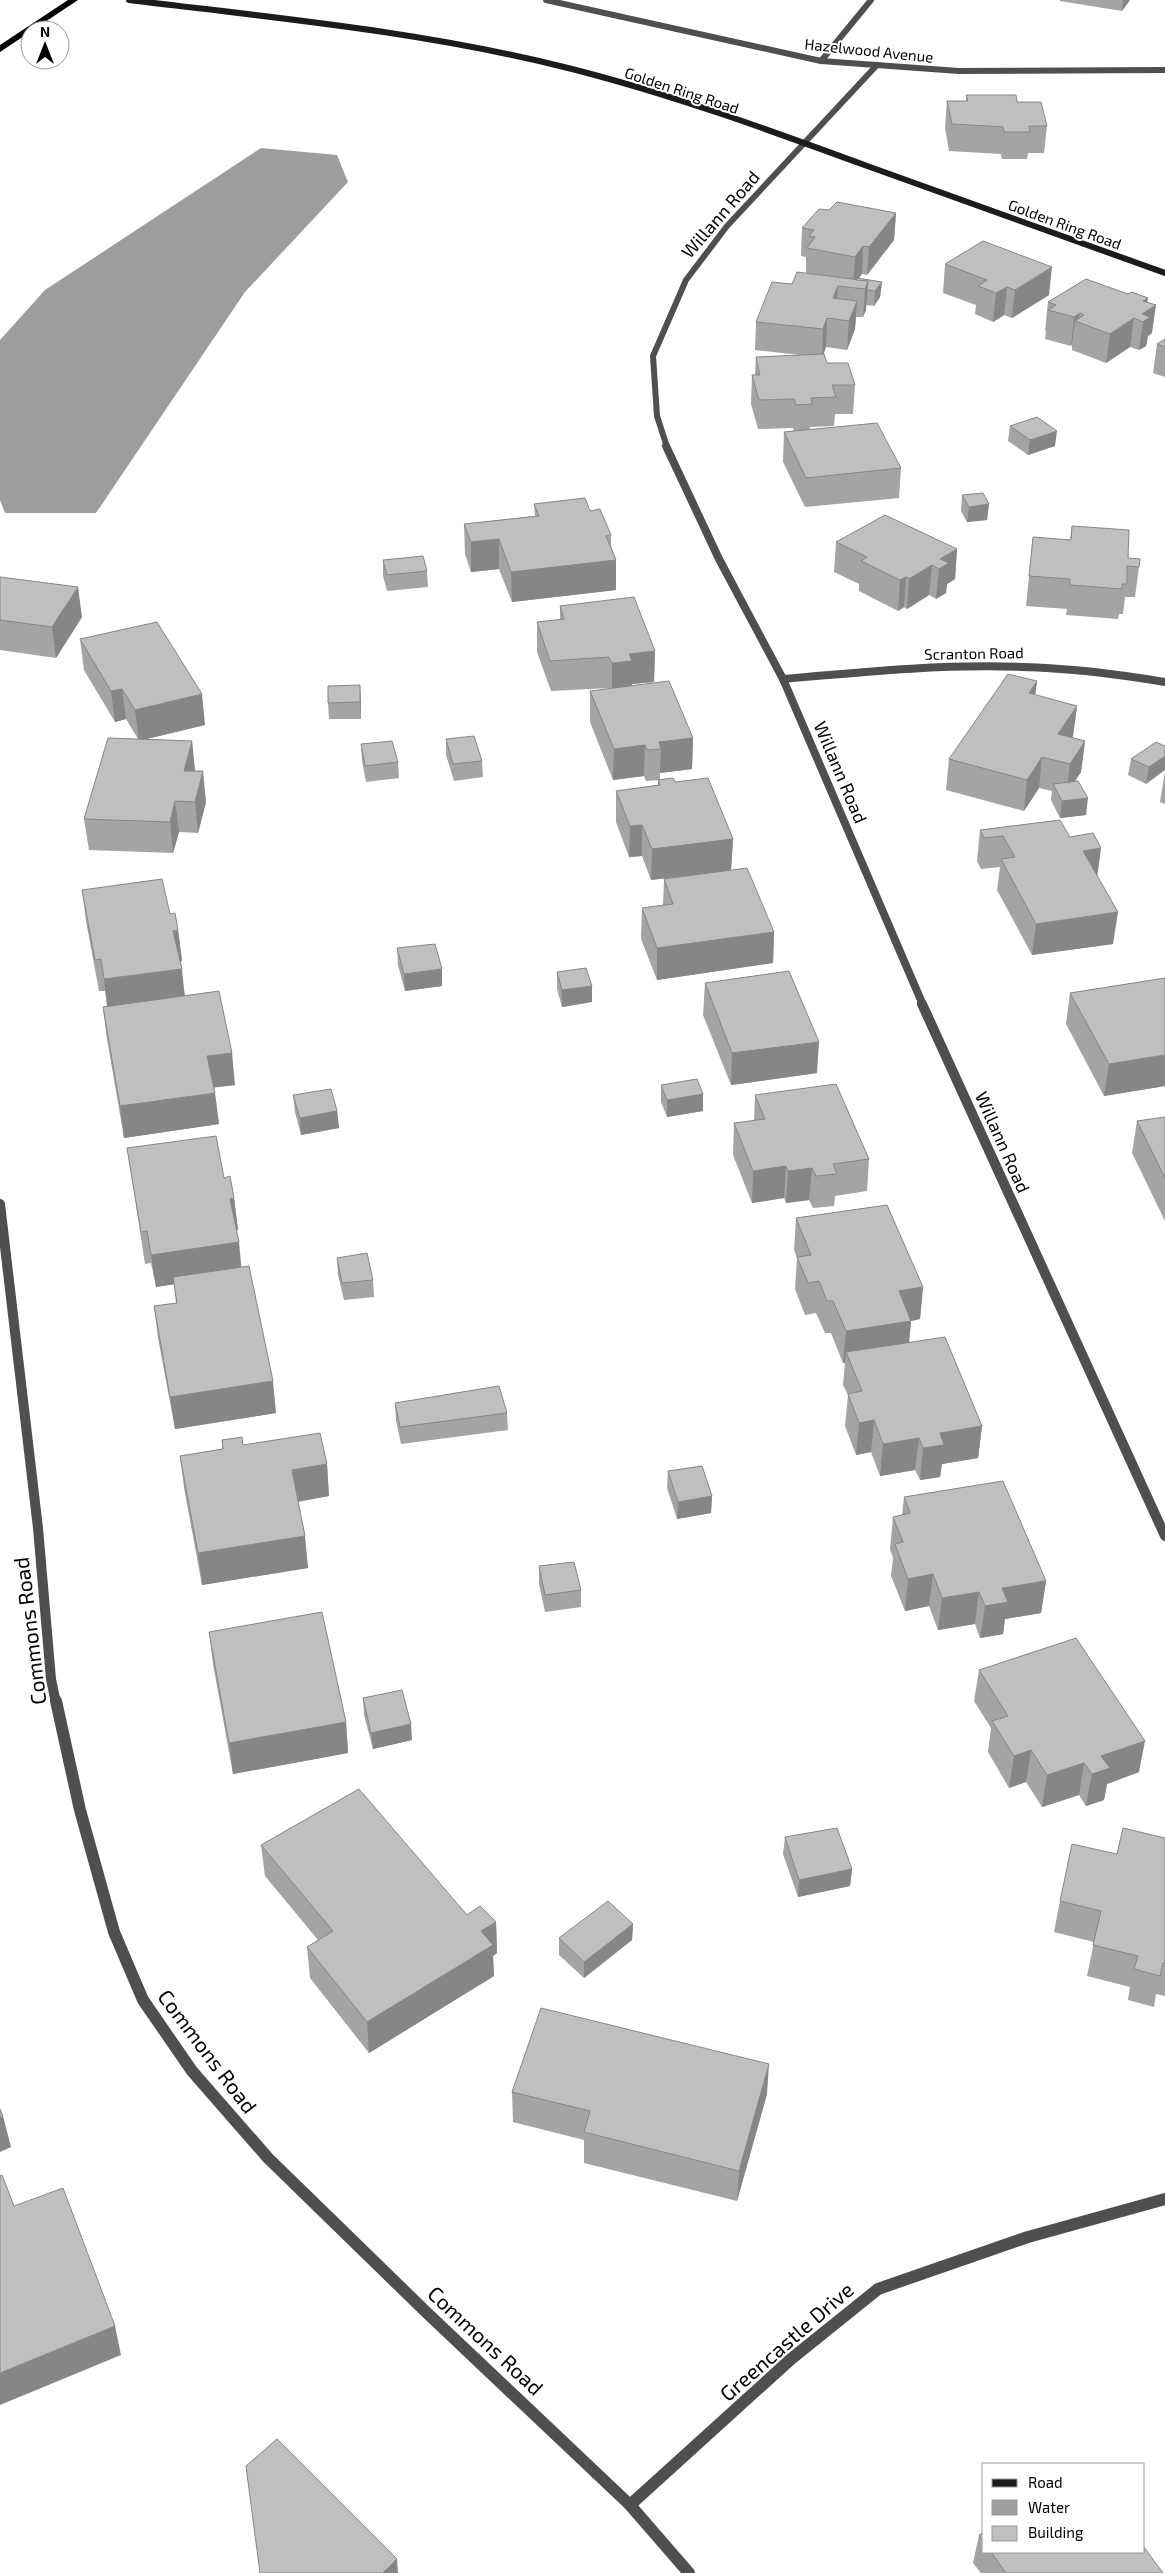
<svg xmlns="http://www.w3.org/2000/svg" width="1165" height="2573" viewBox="0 0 1165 2573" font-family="'Exo 2',sans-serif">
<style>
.water{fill:#9d9d9d}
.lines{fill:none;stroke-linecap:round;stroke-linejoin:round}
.street-far3{stroke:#4f4f4f;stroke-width:6}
.street-far2{stroke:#4f4f4f;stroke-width:8}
.street-far1{stroke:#4f4f4f;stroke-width:10}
.street{stroke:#4f4f4f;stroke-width:12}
.secondary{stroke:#1c1c1c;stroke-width:6}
.highway{fill:#000;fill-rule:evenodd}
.wall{fill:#a4a4a4}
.shaded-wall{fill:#868686}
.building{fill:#bfbfbf;stroke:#868686}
.labels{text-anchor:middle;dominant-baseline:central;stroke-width:4;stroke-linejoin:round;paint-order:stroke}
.far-street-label{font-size:15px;fill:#000;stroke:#fff}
.street-label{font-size:18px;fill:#000;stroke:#fff}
.near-street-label{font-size:21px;fill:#000;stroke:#fff}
</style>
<rect width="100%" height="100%" fill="#fff"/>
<polygon class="water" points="261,148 337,155 348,182 245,292 96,513 5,513 0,500 0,340 45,290"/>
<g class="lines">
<g class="street-far3">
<polyline points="546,0 821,61 959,71 1165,70"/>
<polyline points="821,61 871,0"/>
<polyline points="667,447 657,416 653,356 686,280 727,226 877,65"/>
</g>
<g class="street-far2">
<polyline points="666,446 719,559 783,679 923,1005"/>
<path d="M783,679C862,672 942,664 1022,667C1070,668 1117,674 1165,682"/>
</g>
<g class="street-far1">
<polyline points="922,1004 1165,1536"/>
<polyline points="0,1204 38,1528 51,1679 56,1703"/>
</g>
<g class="street">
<polyline points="56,1701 80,1810 114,1932 143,2000 192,2071 268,2158 425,2311 630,2505 689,2573"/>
<polyline points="630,2505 791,2359 878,2289 1028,2237 1165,2199"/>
</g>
<path class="secondary" d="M129,0C277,18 427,32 572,69C674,95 772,131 870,167C968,203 1067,237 1165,273"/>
<polygon class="highway" points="68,0 78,0 0,52 0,45"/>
</g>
<g class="wall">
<polygon points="1060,0 1130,0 1122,11 1060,1"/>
<polygon points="966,95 1017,102 1047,126 1044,153 1028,153 1027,159 1002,159 1001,154 949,151 945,128 947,101 966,101"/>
<polygon points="829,210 896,213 894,240 867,275 862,274 859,278 882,282 880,297 874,306 866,305 866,310 863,317 856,317 855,329 847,350 826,347 823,354 827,363 855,385 853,414 835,414 834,426 810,427 810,430 901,468 899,498 805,507 783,462 784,432 794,431 793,428 758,429 751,404 752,375 755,375 756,357 800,355 755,350 756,322 792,284 806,273 806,257 801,256 802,228"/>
<polygon points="945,264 1049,295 1012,318 1004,315 993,322 975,314 976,305 943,293"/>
<polygon points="1048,302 1147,302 1152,333 1148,336 1146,346 1139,350 1130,347 1106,363 1072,350 1072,344 1071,346 1045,339 1046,331 1045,331"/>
<polygon points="1165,339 1165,377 1153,373 1157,344"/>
<polygon points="1010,426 1055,446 1028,455 1008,441"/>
<polygon points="962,495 989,504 987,520 967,522 961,511"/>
<polygon points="534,504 590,511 611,535 611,546 616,560 616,590 512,602 499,569 471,572 465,554 464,524 535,516"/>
<polygon points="1072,526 1128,558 1139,567 1135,597 1125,597 1123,614 1119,614 1118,619 1066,615 1067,609 1026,606 1033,537 1070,540"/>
<polygon points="836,542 957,549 955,579 947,584 946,593 936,599 929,595 907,609 904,607 898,611 859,591 859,584 834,572"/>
<polygon points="383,560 427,571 428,587 387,591 383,576"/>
<polygon points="0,577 82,617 56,658 0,650"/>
<polygon points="560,606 655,651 654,682 632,684 632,686 693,738 692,769 660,773 660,780 646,781 644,776 613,780 590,722 590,691 609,689 609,688 551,691 537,652 537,622 560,620"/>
<polygon points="80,639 205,725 145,739 192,741 195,771 206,802 198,833 179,832 173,853 89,850 84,819 138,739 126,719 115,722 84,670"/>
<polygon points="1037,681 1035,695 1077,706 1073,736 1072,737 1085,741 1081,772 1075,781 1086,815 1060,818 1051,800 1052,791 1039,788 1024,811 946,790 949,759"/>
<polygon points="361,701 361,719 329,719 328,703"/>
<polygon points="446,739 482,761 483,777 454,781 446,755"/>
<polygon points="361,744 398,762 399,778 366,782 362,761"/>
<polygon points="1165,746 1146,784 1128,775 1131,759"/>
<polygon points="1165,771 1165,804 1160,802"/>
<polygon points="658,780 675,782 733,839 731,870 774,932 773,963 657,980 641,939 642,908 663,905 664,879 682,876 651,880 642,856 629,857 616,822 616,791 658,785"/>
<polygon points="980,830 1070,837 1097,876 1113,944 1032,955 997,890 1000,867 981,869 977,861"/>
<polygon points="82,890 170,914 178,930 182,961 180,962 185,996 235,1085 214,1087 219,1124 124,1138 107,1039 103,1007 107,1006 105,991 99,991 86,921"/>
<polygon points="397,948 442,986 405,991 398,965"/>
<polygon points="557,972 592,986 592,1002 562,1007 557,989"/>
<polygon points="1165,978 1165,1086 1104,1096 1066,1024 1070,993"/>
<polygon points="705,983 817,1073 731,1085 703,1015"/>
<polygon points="661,1085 703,1094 703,1111 667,1117 661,1102"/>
<polygon points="293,1095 337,1111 339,1128 301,1135 295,1112"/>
<polygon points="755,1095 869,1159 867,1191 835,1196 834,1206 813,1208 809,1200 786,1203 784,1198 752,1203 733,1155 734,1123 754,1121"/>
<polygon points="1165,1117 1165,1221 1132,1153 1137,1121"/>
<polygon points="127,1148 224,1178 234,1198 238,1230 236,1230 241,1267 276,1413 175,1429 158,1338 154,1306 176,1303 174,1284 156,1287 151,1263 145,1264 132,1179"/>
<polygon points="796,1218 923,1287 920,1319 911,1321 909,1343 982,1426 978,1458 942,1464 940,1477 920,1480 915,1470 880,1476 871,1452 856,1455 845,1426 848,1395 843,1385 845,1363 843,1363 831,1333 825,1333 816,1313 805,1315 795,1289 797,1258 794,1250"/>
<polygon points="337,1258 373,1280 374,1297 344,1300 338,1275"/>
<polygon points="395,1403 507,1413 508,1430 401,1444 396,1420"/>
<polygon points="222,1440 327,1464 329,1496 298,1502 308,1568 202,1585 184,1488 180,1456 222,1449"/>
<polygon points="668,1471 712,1496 711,1513 677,1519 667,1488"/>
<polygon points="904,1497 1046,1581 1041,1613 1005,1619 1003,1634 980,1638 975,1624 938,1630 929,1606 905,1611 891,1576 893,1558 890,1549 893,1517 902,1515"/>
<polygon points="539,1566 581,1590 581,1607 545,1612 539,1584"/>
<polygon points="209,1632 346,1722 348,1753 233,1774 213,1664"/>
<polygon points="979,1670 1139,1772 1107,1784 1104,1800 1086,1806 1079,1795 1042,1807 1026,1782 1009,1788 988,1752 991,1728 974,1701"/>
<polygon points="363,1698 412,1740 373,1749 364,1715"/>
<polygon points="785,1837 852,1869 850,1886 798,1897 783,1854"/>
<polygon points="1165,1838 1165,1996 1156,1994 1154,2007 1128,2000 1130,1987 1087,1976 1094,1942 1054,1932 1060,1901 1117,1854"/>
<polygon points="261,1845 467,1915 496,1922 497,1953 493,1956 494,1976 369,2053 310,1978 307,1947 318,1940 265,1876"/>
<polygon points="633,1924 632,1940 584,1978 559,1955 559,1938"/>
<polygon points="512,2092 767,2094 737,2201 584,2163 584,2140 513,2122"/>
<polygon points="984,2532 984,2552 1144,2552 1163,2573 981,2573 973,2563 979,2535"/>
</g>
<g class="shaded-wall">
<polygon points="1123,0 1130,0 1122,11"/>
<polygon points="896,213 894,240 867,275 869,247"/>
<polygon points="863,246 862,274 853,285 855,257"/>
<polygon points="1052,267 1049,295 1012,318 1015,290"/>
<polygon points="868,281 866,310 863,317 865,289"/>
<polygon points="882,282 880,297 874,306 875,291"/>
<polygon points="838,286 836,314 833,298"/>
<polygon points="1007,287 1004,315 993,322 996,293"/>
<polygon points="1148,298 1146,311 1156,305 1152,333 1148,336 1146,346 1139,350 1143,322 1141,321 1143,301"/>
<polygon points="857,301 855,329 847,350 849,321"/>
<polygon points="1080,313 1078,323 1075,321 1072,344 1071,346 1074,317"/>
<polygon points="827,318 826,347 822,358 823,329"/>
<polygon points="1134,318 1130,347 1106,363 1110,334"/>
<polygon points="1057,431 1055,446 1028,455 1030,440"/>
<polygon points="989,504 987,520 967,522 969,507"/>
<polygon points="499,539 499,569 471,572 471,542"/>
<polygon points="957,549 955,579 947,584 946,593 936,599 940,559"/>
<polygon points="616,560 616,590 512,602 511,572"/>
<polygon points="932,565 929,595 907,609 909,579"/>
<polygon points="906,577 904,607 898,611 900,580"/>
<polygon points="78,587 82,617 56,658 52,627"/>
<polygon points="655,651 654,682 632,684 632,691 612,693 612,663 629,654"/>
<polygon points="1037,681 1033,712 1029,693"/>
<polygon points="360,685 361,701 361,719 360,702"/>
<polygon points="122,689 126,719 115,722 111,691"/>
<polygon points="202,694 205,725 139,741 135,710"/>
<polygon points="1077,706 1073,736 1057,761 1058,734"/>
<polygon points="693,738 692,769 660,773 661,749 659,742"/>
<polygon points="192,741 195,772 187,802 184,771"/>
<polygon points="1085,741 1081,772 1066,795 1070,764"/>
<polygon points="645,745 644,776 613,780 614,749"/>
<polygon points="1165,756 1165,770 1146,784 1149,767"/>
<polygon points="1042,757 1039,788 1024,811 1027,780"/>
<polygon points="203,771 206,802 198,833 195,802"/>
<polygon points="1088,798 1086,815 1060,818 1062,801"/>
<polygon points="175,801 179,832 173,853 170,822"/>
<polygon points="642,825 642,856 629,857 630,826"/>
<polygon points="733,839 731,870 651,880 652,849"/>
<polygon points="1101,848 1097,879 1083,851"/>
<polygon points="1118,912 1113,944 1032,955 1036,924"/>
<polygon points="178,930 182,961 177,963 173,931"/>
<polygon points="774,932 773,963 657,980 657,948"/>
<polygon points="182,969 185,1000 108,1011 104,979"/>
<polygon points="442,969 442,986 405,991 404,974"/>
<polygon points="592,986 592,1002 562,1007 562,990"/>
<polygon points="819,1042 817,1073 731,1085 732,1053"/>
<polygon points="232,1053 235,1085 211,1088 207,1056"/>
<polygon points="1165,1055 1165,1086 1104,1096 1109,1064"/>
<polygon points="215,1093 219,1124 124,1138 120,1106"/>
<polygon points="703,1094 703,1111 667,1117 667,1100"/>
<polygon points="337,1111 339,1128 301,1135 300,1118"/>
<polygon points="786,1166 784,1198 752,1203 753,1171"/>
<polygon points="812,1168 809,1200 786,1203 788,1171"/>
<polygon points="234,1198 238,1230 234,1231 230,1199"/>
<polygon points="239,1242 242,1274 156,1287 151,1255"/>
<polygon points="923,1287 920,1319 911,1321 908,1353 846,1352 845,1363 843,1363 846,1331 899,1291"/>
<polygon points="273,1381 276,1413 175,1429 170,1397"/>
<polygon points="874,1420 871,1452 856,1455 859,1423"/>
<polygon points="982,1426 978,1458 942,1464 940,1477 920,1480 923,1448 940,1433"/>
<polygon points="919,1438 915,1470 880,1476 883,1444"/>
<polygon points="327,1464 329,1496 295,1502 292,1470"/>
<polygon points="712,1496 711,1513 677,1519 678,1502"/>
<polygon points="305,1536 308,1568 202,1585 198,1553"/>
<polygon points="933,1574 929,1606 905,1611 908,1579"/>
<polygon points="1046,1581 1041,1613 1005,1619 1003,1634 980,1638 985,1606 1002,1588"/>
<polygon points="979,1592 975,1624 938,1630 942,1598"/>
<polygon points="346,1722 348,1753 233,1774 229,1743"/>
<polygon points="411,1724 412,1740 373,1749 371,1733"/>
<polygon points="1145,1741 1139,1772 1107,1784 1104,1800 1086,1806 1092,1774 1101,1756"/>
<polygon points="1031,1750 1026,1782 1009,1788 1014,1756"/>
<polygon points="1084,1763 1079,1795 1042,1807 1047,1775"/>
<polygon points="852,1869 850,1886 798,1897 799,1880"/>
<polygon points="496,1922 497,1953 493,1956 494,1976 369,2053 367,2022 481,1931"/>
<polygon points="633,1924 632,1940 584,1978 584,1962"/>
<polygon points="769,2064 767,2094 737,2201 739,2171"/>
<polygon points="3,2116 11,2147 0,2152 0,2118"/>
<polygon points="115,2326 121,2355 0,2405 0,2373"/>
<polygon points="397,2559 398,2573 383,2573"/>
</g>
<g class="building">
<polygon points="966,95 1016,95 1017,102 1041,102 1047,126 1029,126 1030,132 1004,132 1003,127 952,124 947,101 968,101"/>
<polygon points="837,202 896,213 869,247 863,246 855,257 807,248 815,237 809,236 814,230 802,228 819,209 829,210"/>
<polygon points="983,241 1052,267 1015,290 1007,287 996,293 978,286 987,280 945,264"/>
<polygon points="797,272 868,281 865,289 838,286 833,298 857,301 849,321 827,318 823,329 756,322 772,282 792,284"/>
<polygon points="857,278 882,282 875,291 867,290 868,281 856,280"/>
<polygon points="1086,279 1128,294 1132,292 1148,298 1143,301 1156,305 1142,314 1150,317 1143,322 1134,318 1110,334 1075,321 1084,315 1080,313 1074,317 1048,310 1056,305 1048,302"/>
<polygon points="1165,339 1165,347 1157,344"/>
<polygon points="824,354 827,363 848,363 855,385 832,385 836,397 811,398 812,404 796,405 794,399 759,400 752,375 760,375 756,357"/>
<polygon points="1037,417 1057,431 1030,440 1010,426"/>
<polygon points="877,423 901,468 806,478 784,432"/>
<polygon points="983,493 989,504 969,507 962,495"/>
<polygon points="585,498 590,511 600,509 611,535 606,536 616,560 511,572 499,539 471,542 464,524 539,516 534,504"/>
<polygon points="885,515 957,549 940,559 949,563 939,569 932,565 909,579 906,577 900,580 861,561 867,557 836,542"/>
<polygon points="1072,526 1129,530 1128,558 1140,559 1139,567 1127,566 1127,584 1122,584 1122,589 1070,585 1070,579 1029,576 1033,537 1071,540"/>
<polygon points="423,556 427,571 387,575 383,560"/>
<polygon points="0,577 78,587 52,627 0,620"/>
<polygon points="634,597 655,651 629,654 632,661 612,663 609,657 550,661 537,622 564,619 560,606"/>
<polygon points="157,622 202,694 135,710 122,689 111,691 80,639"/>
<polygon points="1008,674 1037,681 1029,693 1077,706 1058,734 1085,741 1070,764 1042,757 1027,780 949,759"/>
<polygon points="669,681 693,738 659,742 661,749 647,750 645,745 614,749 590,691"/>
<polygon points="360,685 360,702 328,703 328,686"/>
<polygon points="474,736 482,761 453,764 446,739"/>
<polygon points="108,738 192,741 184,771 203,771 195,802 175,801 170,822 84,819"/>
<polygon points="392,741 398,762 365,766 361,744"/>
<polygon points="1156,742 1165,746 1165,756 1149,767 1131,759"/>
<polygon points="673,778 675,782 708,778 733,839 652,849 642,825 630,826 616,791 660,785 658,780"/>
<polygon points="1078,781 1088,798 1062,801 1053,784"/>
<polygon points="1060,820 1070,837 1093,833 1101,848 1083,851 1118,912 1036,924 1001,859 1015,857 1003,836 984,838 980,830"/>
<polygon points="747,868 774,932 657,948 642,908 673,904 664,879"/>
<polygon points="162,879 170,914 175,913 178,930 173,931 182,969 104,979 101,959 95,960 82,890"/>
<polygon points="435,944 442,969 404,974 397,948"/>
<polygon points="586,968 592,986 562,990 557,972"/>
<polygon points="789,971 819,1042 732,1053 705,983"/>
<polygon points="1165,978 1165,1055 1109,1064 1070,993"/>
<polygon points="219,991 232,1053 207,1056 215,1093 120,1106 103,1007"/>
<polygon points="697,1079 703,1094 667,1100 661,1085"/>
<polygon points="836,1084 869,1159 833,1164 837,1174 816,1176 812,1168 788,1171 786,1166 753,1171 734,1123 765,1119 755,1095"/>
<polygon points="331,1089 337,1111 300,1118 293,1095"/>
<polygon points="1165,1117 1165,1178 1137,1121"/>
<polygon points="216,1136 224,1178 230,1176 234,1198 230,1199 239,1242 151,1255 147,1231 141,1232 127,1148"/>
<polygon points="887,1205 923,1287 899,1291 911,1321 846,1331 833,1301 827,1301 819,1281 808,1283 797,1257 811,1255 796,1218"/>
<polygon points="367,1253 373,1280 342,1283 337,1258"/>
<polygon points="249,1266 273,1381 170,1397 154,1306 177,1303 173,1277"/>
<polygon points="945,1337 982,1426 940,1433 944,1445 923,1448 919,1438 883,1444 874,1420 859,1423 848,1394 862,1391 846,1352"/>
<polygon points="499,1386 507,1413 400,1427 395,1403"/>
<polygon points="320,1433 327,1464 292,1470 305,1536 198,1553 180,1456 223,1449 222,1440 242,1437 243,1445"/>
<polygon points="702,1466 712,1496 678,1502 668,1471"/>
<polygon points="1003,1481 1046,1581 1002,1588 1008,1602 985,1606 979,1592 942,1598 933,1574 908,1579 895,1544 903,1542 893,1517 910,1513 904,1497"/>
<polygon points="574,1562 581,1590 545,1595 539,1566"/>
<polygon points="322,1612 346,1722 229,1743 209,1632"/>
<polygon points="1076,1638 1145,1741 1101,1756 1110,1768 1092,1774 1084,1763 1047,1775 1031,1750 1014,1756 992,1721 1008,1716 979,1670"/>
<polygon points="402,1690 411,1724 371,1733 363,1698"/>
<polygon points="359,1789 467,1915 480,1906 496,1922 481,1931 493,1945 367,2022 307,1947 333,1931 261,1845"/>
<polygon points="837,1828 852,1869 799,1880 785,1837"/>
<polygon points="1123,1828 1165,1838 1165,1963 1163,1963 1160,1976 1134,1969 1138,1956 1093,1945 1101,1911 1060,1901 1072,1844 1117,1854"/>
<polygon points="608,1901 633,1924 584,1962 559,1938"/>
<polygon points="541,2008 769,2064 739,2171 584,2132 590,2111 512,2092"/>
<polygon points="0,2109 3,2116 0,2118"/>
<polygon points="2,2175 14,2206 63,2188 115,2326 0,2373 0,2176"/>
<polygon points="277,2439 397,2559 383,2573 260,2573 246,2466"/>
<polygon points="984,2532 984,2542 979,2535"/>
<polygon points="1144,2547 1163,2573 1006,2573 991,2552 1144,2552"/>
</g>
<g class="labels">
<g class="far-street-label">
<text transform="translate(869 50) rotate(6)">Hazelwood Avenue</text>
<text transform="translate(682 90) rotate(18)">Golden Ring Road</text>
<text transform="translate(1065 224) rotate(20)">Golden Ring Road</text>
<text transform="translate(974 653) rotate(-1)">Scranton Road</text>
</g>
<g class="street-label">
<text transform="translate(720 214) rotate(-49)">Willann Road</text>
<text transform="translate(841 772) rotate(67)">Willann Road</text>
<text transform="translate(1003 1142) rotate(66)">Willann Road</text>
</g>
<g class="near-street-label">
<text transform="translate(29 1631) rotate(-97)">Commons Road</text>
<text transform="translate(208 2051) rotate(53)">Commons Road</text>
<text transform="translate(486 2340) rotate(43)">Commons Road</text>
<text transform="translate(786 2341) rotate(-41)">Greencastle Drive</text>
</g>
</g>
<rect x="982" y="2463" width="162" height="90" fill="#ffffff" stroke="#999999"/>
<rect x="992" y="2479" width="25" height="8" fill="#1c1c1c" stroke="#999999"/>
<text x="1028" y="2488" font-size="15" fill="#000000">Road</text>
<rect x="992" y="2500" width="25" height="15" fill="#9d9d9d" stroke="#999999"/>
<text x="1028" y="2513" font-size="15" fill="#000000">Water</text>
<rect x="992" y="2526" width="25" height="15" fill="#bfbfbf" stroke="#999999"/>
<text x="1028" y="2538" font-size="15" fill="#000000">Building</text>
<g transform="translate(45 45)"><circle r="24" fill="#ffffff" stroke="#999999"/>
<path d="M0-4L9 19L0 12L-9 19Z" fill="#000000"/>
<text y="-8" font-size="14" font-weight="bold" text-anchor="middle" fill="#000000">N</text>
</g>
</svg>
